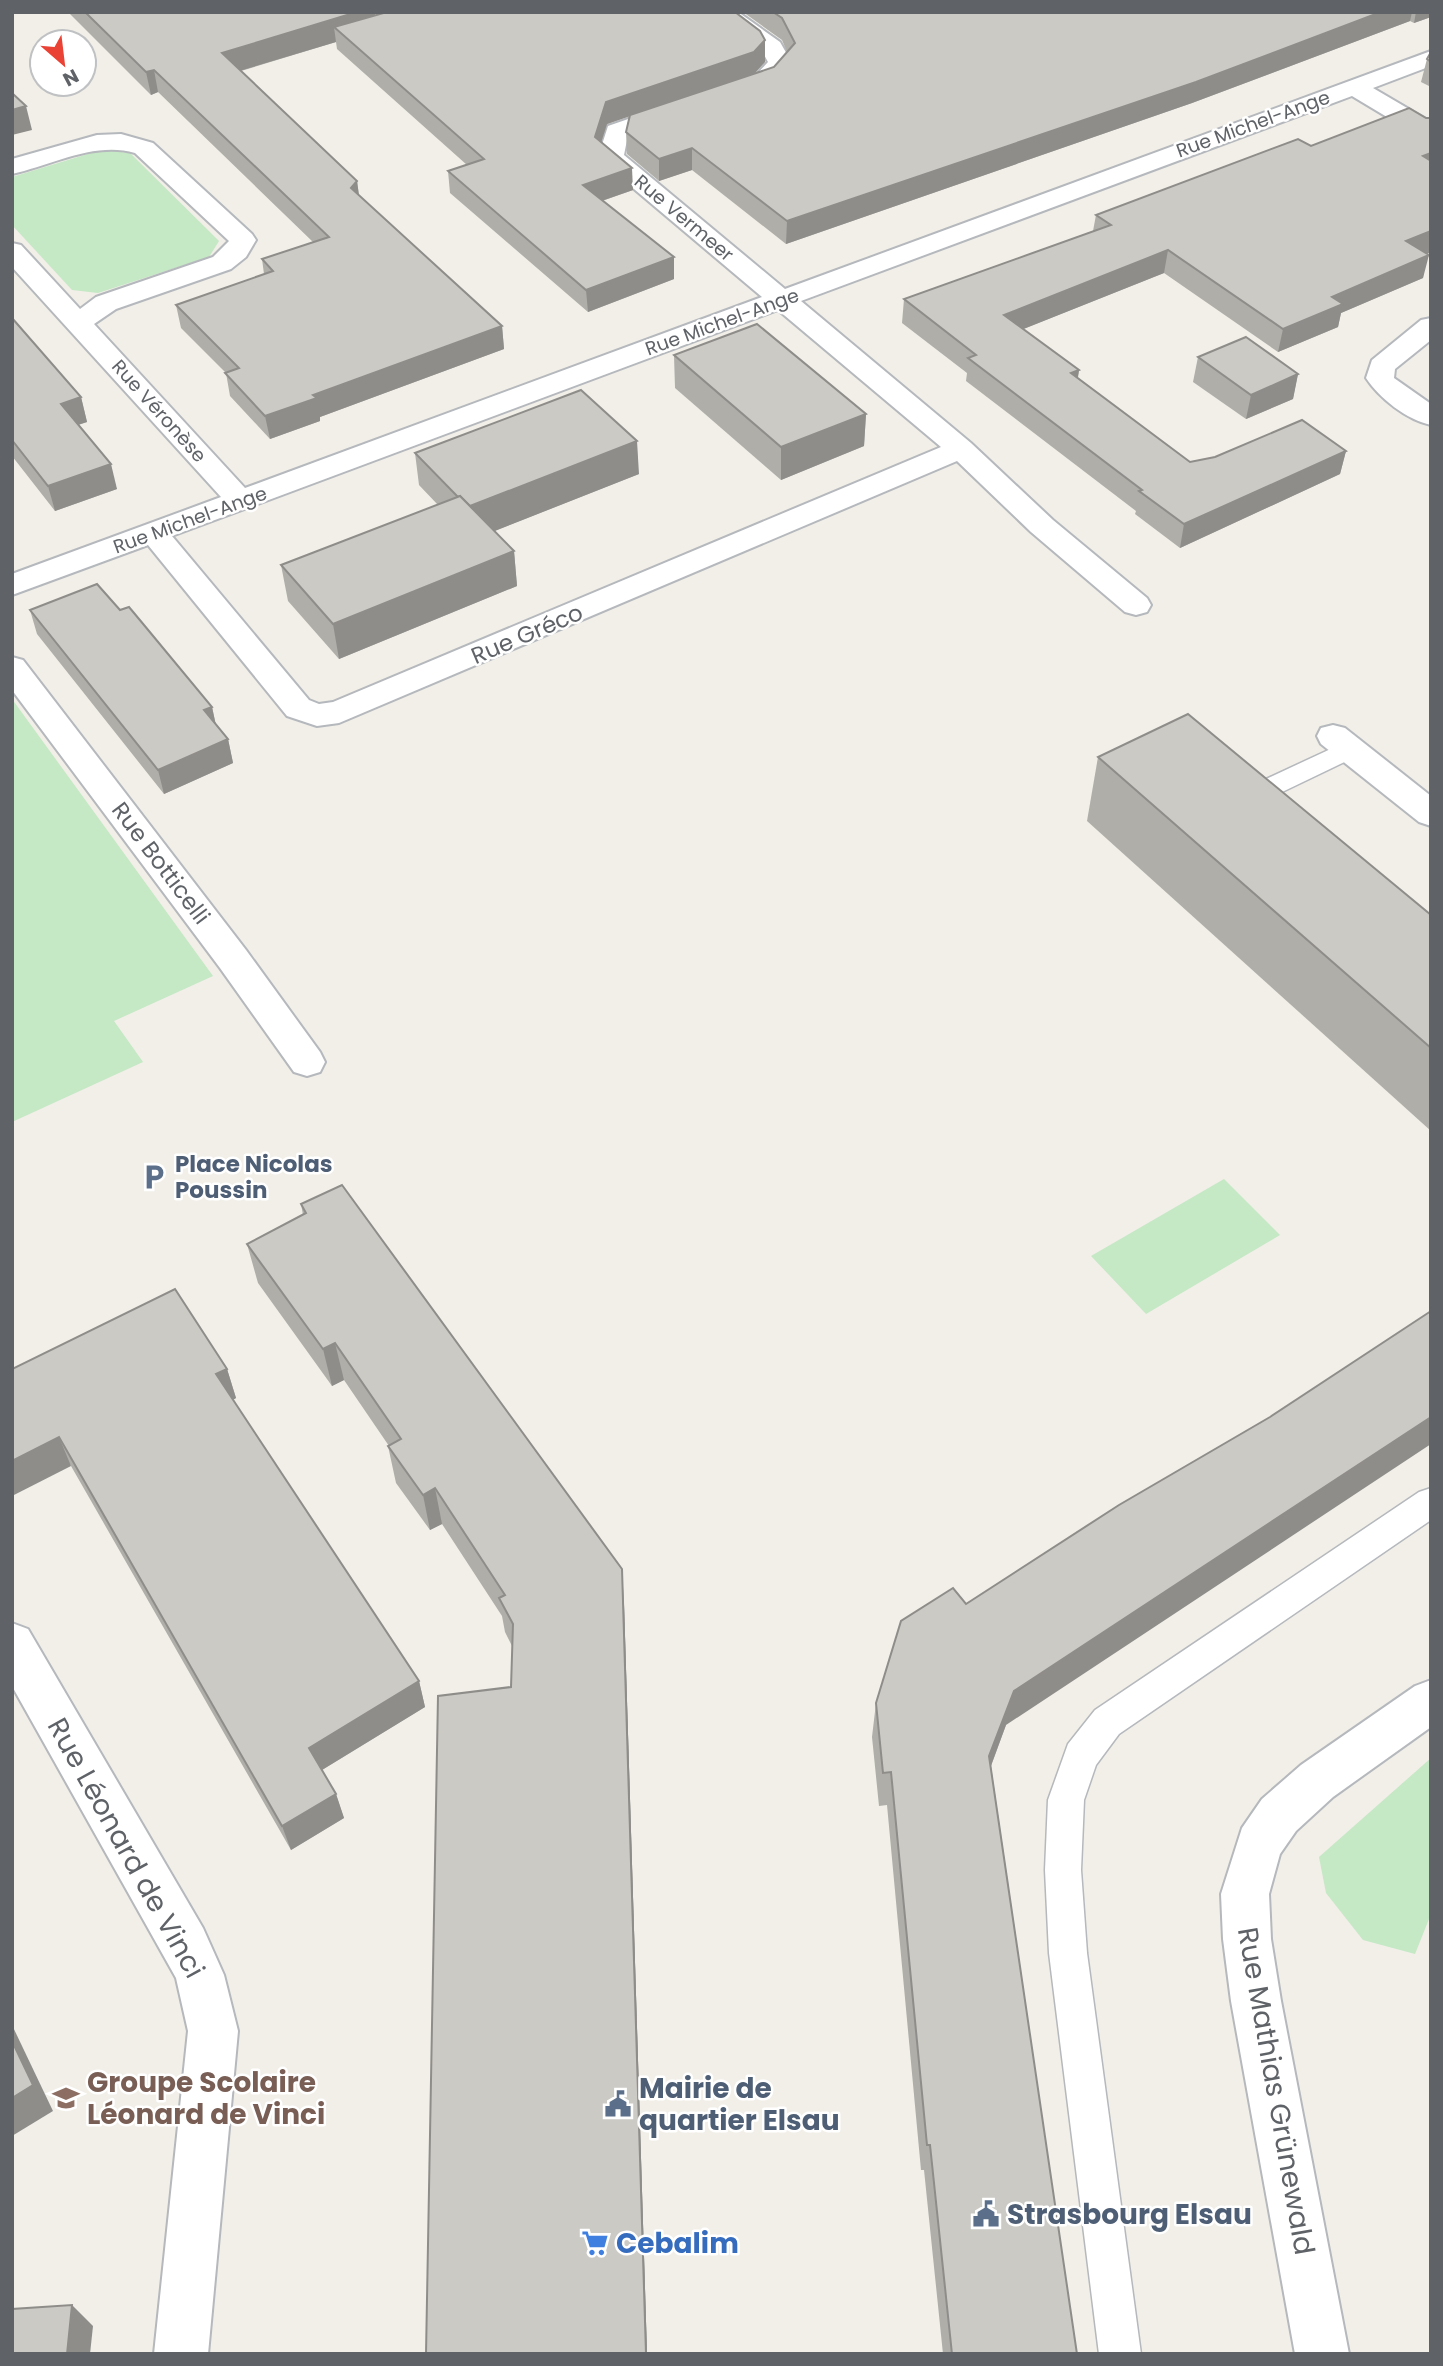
<svg xmlns="http://www.w3.org/2000/svg" width="1443" height="2366" viewBox="0 0 1443 2366" font-family="Poppins,sans-serif">
<style>
.green{fill:#c5e8c5}
.lines{fill:none;stroke-linecap:round;stroke-linejoin:round}
.service-casing{stroke:#b5b8bc;stroke-width:3}
.minor-casing{stroke:#b5b8bc;stroke-width:4}
.service{fill:#fff;fill-rule:evenodd}
.minor{fill:#fff;fill-rule:evenodd}
.wall{fill:#afaea9}
.shaded-wall{fill:#8f8d8a}
.building{fill:#cccac5;stroke:#8f8d8a;stroke-width:2}
.labels{text-anchor:middle;dominant-baseline:central;stroke-width:5;stroke-linejoin:round;paint-order:stroke}
.far-street-label{font-size:19px;fill:#5f6368;stroke:#fff}
.street-label{font-size:23px;fill:#5f6368;stroke:#fff}
.service-label{font-size:23px;font-weight:bold;fill:#4e5e75;stroke:#fff;text-anchor:start}
.near-street-label{font-size:28px;fill:#5f6368;stroke:#fff}
.near-education-label{font-size:28px;font-weight:bold;fill:#785e54;stroke:#fff;text-anchor:start}
.near-service-label{font-size:28px;font-weight:bold;fill:#4e5e75;stroke:#fff;text-anchor:start}
.near-shop-label{font-size:28px;font-weight:bold;fill:#366cbe;stroke:#fff;text-anchor:start}
</style>
<rect width="100%" height="100%" fill="#f1efe8"/>
<g class="green">
<polygon points="101,150 130,153 219,241 209,257 98,293 72,290 12,225 12,177"/>
<polygon points="12,699 213,976 114,1021 143,1062 12,1122"/>
<polygon points="1224,1179 1280,1235 1146,1314 1091,1256"/>
<polygon points="1431,1758 1431,1914 1415,1954 1363,1940 1326,1893 1319,1857"/>
</g>
<g class="lines">
<g class="service-casing">
<g id="service">
<path d="M1350,740L1359,743L1363,749L1359,755L1278,794L1290,807L1286,813C1269,818 1256,806 1247,792L1251,786Z"/>
<polygon points="1431,1488 1431,1520 1119,1734 1096,1765 1084,1800 1081,1870 1087,1953 1141,2354 1099,2354 1049,1953 1045,1870 1048,1800 1068,1744 1095,1710 1419,1492"/>
</g>
</g>
<g class="minor-casing">
<g id="minor">
<path d="M711,12H738L780,42L792,63C778,83 756,100 730,94L727,89L730,84L755,76L768,62L762,51Z"/>
<path d="M1431,51V66L1373,88L1431,122V140L1422,138L1352,96L801,301L971,443L1053,520L1147,598L1151,605L1147,612L1136,615L1125,612L1031,532L957,461L339,723L317,726L287,716L148,545L12,595V574L221,497L12,267V243L21,245L80,309L96,297L213,257L229,241L135,153C95,141 52,165 12,174V159L97,135L121,134L153,143L252,234L256,240L246,257L231,269L116,309L94,324L245,488L762,297L602,162L598,157L608,126L666,106L675,104L684,106L687,111L684,116L628,135L624,155L785,289ZM778,310L941,447L333,702L319,704L309,700L172,536Z"/>
<path d="M1431,318V340L1395,369L1394,378L1431,404V425C1407,420 1379,398 1366,378L1372,360L1421,320Z"/>
<polygon points="12,657 23,660 246,950 320,1052 325,1062 320,1072 307,1076 294,1072 220,968 12,690"/>
<polygon points="1333,725 1345,728 1431,796 1431,826 1419,822 1321,744 1317,736 1321,728"/>
<polygon points="12,1623 28,1629 203,1928 224,1975 238,2031 208,2354 154,2354 188,2031 176,1978 12,1686"/>
<polygon points="1431,1680 1431,1727 1333,1797 1296,1831 1280,1854 1269,1894 1271,1939 1281,2001 1349,2354 1295,2354 1231,2001 1223,1939 1221,1894 1242,1828 1262,1799 1301,1765 1415,1686"/>
</g>
</g>
<use href="#service" class="service"/>
<use href="#minor" class="minor"/>
</g>
<g class="wall">
<polygon points="68,12 375,12 375,16 765,40 765,62 754,74 774,67 787,52 782,40 743,12 1431,12 1431,17 1414,23 1410,21 1192,103 786,244 692,170 659,181 627,154 626,132 629,116 607,124 601,142 633,190 602,201 674,257 674,279 588,312 450,193 448,171 467,165 337,49 336,42 241,71 357,181 359,195 502,326 504,349 320,417 320,421 270,439 230,396 226,373 181,328 176,305 264,274 262,259 313,242 158,92 151,95"/>
<polygon points="1431,52 1431,87 1421,82 1427,59"/>
<polygon points="1426,118 1431,118 1431,252 1426,254 1423,278 1341,313 1338,327 1278,352 1164,273 1023,329 1079,370 1078,378 1190,462 1346,451 1340,474 1180,548 1135,514 1136,511 966,381 967,373 902,323 904,299 1093,231 1096,215 1311,146"/>
<polygon points="12,318 81,397 87,422 78,425 117,489 55,511 12,456"/>
<polygon points="674,355 866,414 864,446 781,480 675,388"/>
<polygon points="1198,357 1298,374 1293,399 1246,419 1193,382"/>
<polygon points="415,453 639,474 494,531 514,551 517,586 339,659 288,601 281,565 438,505 419,485"/>
<polygon points="30,610 120,610 212,707 216,725 228,739 233,763 164,794 37,634"/>
<polygon points="1098,757 1431,915 1431,1131 1087,821"/>
<polygon points="301,1204 624,1604 647,2354 426,2354 511,1687 512,1646 505,1632 502,1616 442,1524 430,1530 396,1483 388,1446 389,1446 344,1380 332,1386 258,1283 247,1244 303,1215"/>
<polygon points="12,1369 227,1369 236,1398 233,1400 419,1681 425,1707 322,1770 336,1794 344,1818 291,1850 71,1466"/>
<polygon points="876,1703 1006,1725 991,1766 1077,2354 943,2354 924,2170 921,2170 887,1805 879,1806 872,1737"/>
</g>
<g class="shaded-wall">
<polygon points="357,12 375,12 377,29 334,27 336,42 226,75 222,53"/>
<polygon points="1381,12 1412,12 1410,21 1192,103 786,244 787,221"/>
<polygon points="1416,12 1431,12 1431,17 1414,23"/>
<polygon points="765,40 765,62 754,74 607,124 596,159 595,137 606,102"/>
<polygon points="154,70 158,92 151,95 146,72"/>
<polygon points="26,106 32,130 12,135 12,110"/>
<polygon points="692,148 692,170 659,181 659,159"/>
<polygon points="1431,153 1431,173 1423,156"/>
<polygon points="632,168 633,190 584,207 583,185"/>
<polygon points="357,181 360,204 351,188"/>
<polygon points="1431,231 1431,252 1400,264 1406,241"/>
<polygon points="1168,250 1164,273 1001,338 1004,315"/>
<polygon points="1429,255 1423,278 1341,313 1338,327 1278,352 1283,329 1332,297"/>
<polygon points="674,257 674,279 588,312 586,290"/>
<polygon points="502,326 504,349 320,417 320,421 270,439 265,416 313,395"/>
<polygon points="1079,370 1075,393 1071,373"/>
<polygon points="1298,374 1293,399 1246,419 1251,395"/>
<polygon points="81,397 87,422 68,428 61,404"/>
<polygon points="866,414 864,446 781,480 781,447"/>
<polygon points="637,441 639,474 472,540 468,507"/>
<polygon points="1346,451 1340,474 1180,548 1184,524"/>
<polygon points="111,464 117,489 55,511 48,486"/>
<polygon points="514,551 517,586 339,659 333,624"/>
<polygon points="212,707 217,731 204,710"/>
<polygon points="228,739 233,763 164,794 158,770"/>
<polygon points="335,1343 344,1380 332,1386 323,1349"/>
<polygon points="227,1369 236,1398 225,1404 216,1374"/>
<polygon points="1431,1417 1431,1444 1006,1725 982,1790 989,1756 1014,1691"/>
<polygon points="59,1437 71,1466 12,1496 12,1461"/>
<polygon points="435,1488 442,1524 430,1530 423,1495"/>
<polygon points="622,1569 624,1604 647,2354 646,2354"/>
<polygon points="419,1681 425,1707 317,1773 309,1748"/>
<polygon points="336,1794 344,1818 291,1850 282,1826"/>
<polygon points="12,2025 53,2111 12,2136"/>
<polygon points="72,2305 93,2326 90,2354 67,2354"/>
</g>
<g class="building">
<polygon points="85,12 357,12 222,53 357,181 351,188 502,326 313,395 317,398 265,416 225,373 239,368 176,305 273,271 262,259 329,237 154,70 146,72"/>
<polygon points="387,12 735,12 760,31 765,40 754,52 606,102 595,137 632,168 583,185 674,257 586,290 448,171 484,159 334,27"/>
<polygon points="773,12 1381,12 1196,82 787,221 692,148 659,159 626,132 630,115 774,67 795,43 782,18"/>
<polygon points="1431,52 1431,62 1427,59"/>
<polygon points="12,93 26,106 12,110"/>
<polygon points="1409,108 1426,118 1431,118 1431,153 1423,156 1431,161 1431,231 1406,241 1429,255 1332,297 1343,304 1283,329 1168,250 1004,315 1079,370 1071,373 1190,462 1215,457 1302,420 1346,451 1184,524 1139,491 1142,490 968,358 976,355 904,299 1111,225 1096,215 1298,139 1311,146"/>
<polygon points="12,318 81,397 61,404 111,464 48,486 12,440"/>
<polygon points="757,324 866,414 781,447 674,355"/>
<polygon points="1246,337 1298,374 1251,395 1198,357"/>
<polygon points="581,390 637,441 470,506 460,496 458,497 415,453"/>
<polygon points="460,496 514,551 333,624 281,565"/>
<polygon points="97,584 120,610 129,607 144,625 212,707 204,710 228,739 158,770 30,610"/>
<polygon points="1188,714 1431,915 1431,1048 1098,757"/>
<polygon points="342,1185 622,1569 646,2354 426,2354 438,1696 511,1687 513,1624 499,1598 505,1595 435,1488 423,1495 388,1446 401,1439 335,1343 323,1349 247,1244 306,1213 301,1204"/>
<polygon points="175,1289 227,1369 216,1374 419,1681 309,1748 336,1794 282,1826 59,1437 12,1461 12,1369"/>
<polygon points="1431,1311 1431,1417 1014,1691 989,1756 1077,2354 952,2354 930,2145 927,2145 891,1772 883,1773 876,1703 901,1621 953,1588 966,1604 1119,1505 1270,1417"/>
<polygon points="12,2041 33,2085 12,2098"/>
<polygon points="72,2305 67,2354 12,2354 12,2309"/>
</g>
<defs>
<g id="parking-bare" transform="scale(2.1)"><path d="M-3.5-5.5H1a3.5 3.5 0 0 1 0 7H-1V5.5H-3.5ZM-1-3.4V-.6H.8a1.4 1.4 0 0 0 0-2.8Z" fill="#5c6f8a" stroke="#fff" stroke-width="2.5" paint-order="stroke"/></g>
<g id="school-bare" transform="scale(2.1)"><path d="M0-5L7-2L0 1L-7-2ZM-4 1L0 2.5L4 1V4Q0 6-4 4Z" fill="#8d6e63" stroke="#fff" stroke-width="2.5" paint-order="stroke"/></g>
<g id="civic-bare" transform="scale(2.1)"><path d="M-.6-6.5H3V-4.5H.6V-3L4-1V1h2V6H-6V1h2V-1L-.6-3ZM-1.2 2.5V6h2.4V2.5Z" fill="#5c6f8a" stroke="#fff" stroke-width="2.5" paint-order="stroke"/></g>
<g id="supermarket-bare" transform="scale(2.1)"><path d="M-6-5.5h2.5l.6 2H6L4.5 2H-2.5L-4.4-4H-6ZM-1.5 3.2a1.3 1.3 0 1 0 .1 0ZM3 3.2a1.3 1.3 0 1 0 .1 0Z" fill="#3f7fe0" stroke="#fff" stroke-width="2.5" paint-order="stroke"/></g>
</defs>
<g fill-rule="evenodd">
<use href="#parking-bare" x="154" y="1177"/>
<use href="#school-bare" x="66" y="2098"/>
<use href="#civic-bare" x="618" y="2104"/>
<use href="#civic-bare" x="986" y="2214"/>
<use href="#supermarket-bare" x="595" y="2243"/>
</g>
<g class="labels">
<g class="far-street-label">
<text transform="translate(1253 124) rotate(-20)">Rue Michel-Ange</text>
<text transform="translate(684 218) rotate(40)">Rue Vermeer</text>
<text transform="translate(722 322) rotate(-20)">Rue Michel-Ange</text>
<text transform="translate(159 411) rotate(48)">Rue Véronèse</text>
<text transform="translate(190 520) rotate(-20)">Rue Michel-Ange</text>
</g>
<g class="street-label">
<text transform="translate(527 634) rotate(-23)">Rue Gréco</text>
<text transform="translate(161 863) rotate(53)">Rue Botticelli</text>
</g>
<g class="service-label">
<text x="175" y="1164">Place Nicolas<tspan x="175" dy="26">Poussin</tspan></text>
</g>
<g class="near-street-label">
<text transform="translate(126 1848) rotate(61)">Rue Léonard de Vinci</text>
<text transform="translate(1276 2091) rotate(80)">Rue Mathias Grünewald</text>
</g>
<g class="near-education-label">
<text x="87" y="2082">Groupe Scolaire<tspan x="87" dy="32">Léonard de Vinci</tspan></text>
</g>
<g class="near-service-label">
<text x="639" y="2088">Mairie de<tspan x="639" dy="32">quartier Elsau</tspan></text>
<text x="1007" y="2214">Strasbourg Elsau</text>
</g>
<g class="near-shop-label">
<text x="616" y="2243">Cebalim</text>
</g>
</g>
<rect width="1443" height="2366" fill="none" stroke="#5f6368" stroke-width="28"/>
<g transform="translate(63 63) rotate(152)"><circle r="33" fill="#ffffff" stroke="#bfc1c3" stroke-width="2"/>
<path d="M0-5L12 26L0 18L-12 26Z" fill="#ea4335"/>
<text y="-10" font-size="19" font-weight="bold" text-anchor="middle" fill="#5f6368">N</text>
</g>
</svg>
